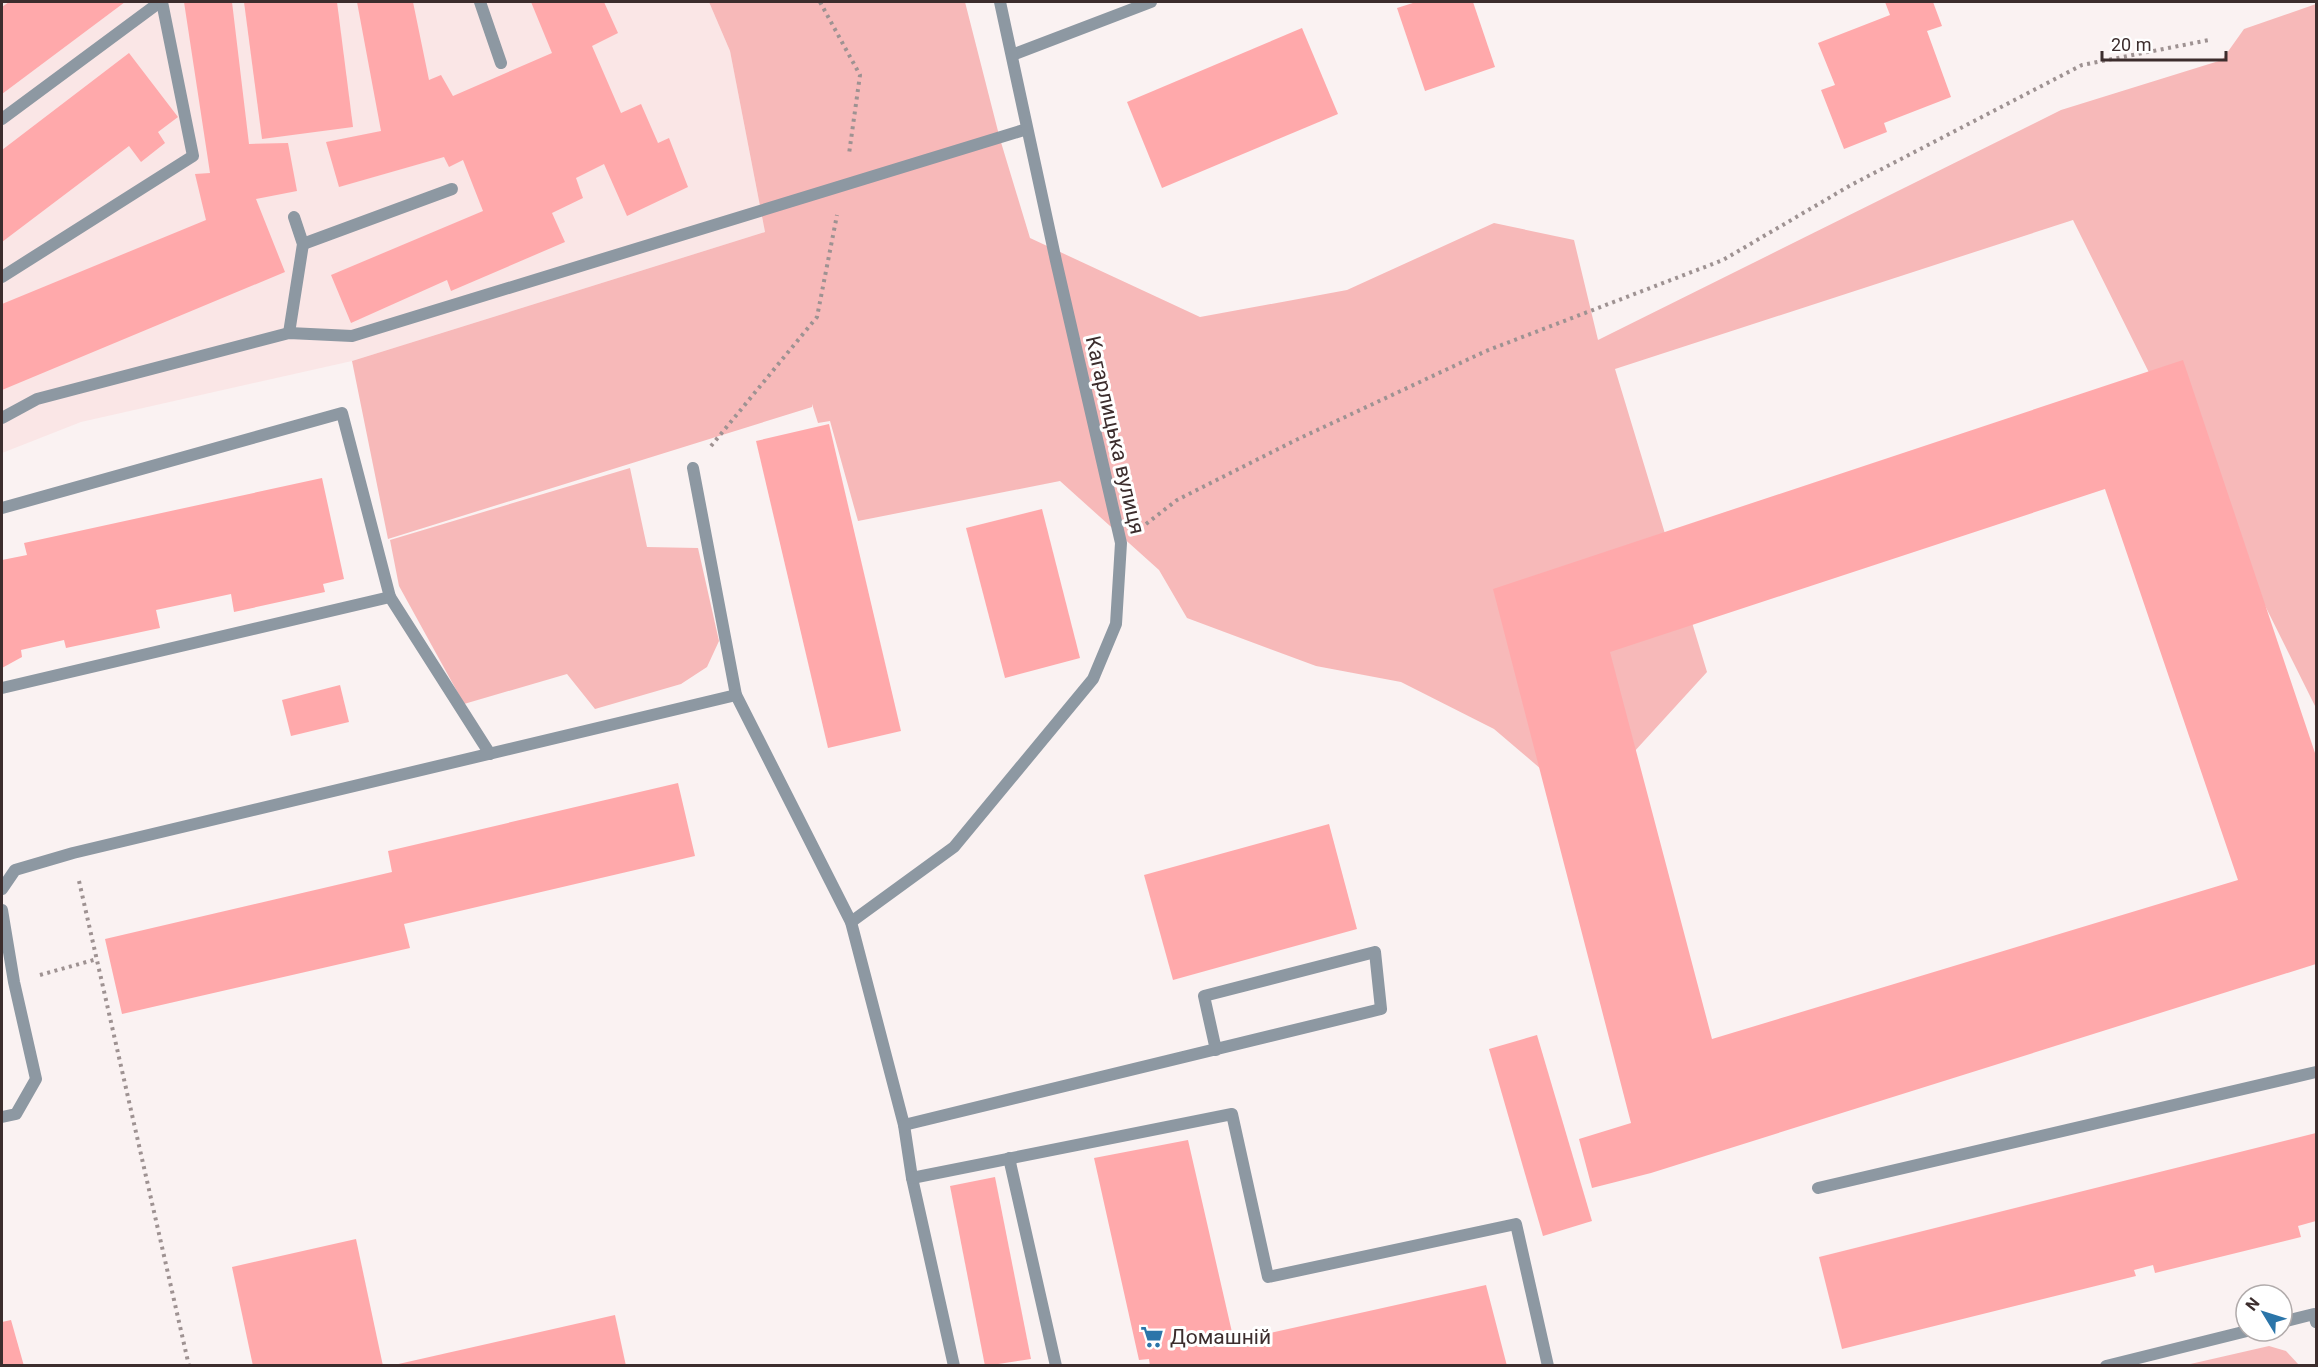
<svg xmlns="http://www.w3.org/2000/svg" width="2318" height="1367" viewBox="0 0 2318 1367" font-family="Roboto,sans-serif">
<style>
.built{fill:#fae6e6}
.green{fill:#f7b9b9}
.building{fill:#ffa9ab;fill-rule:evenodd}
.lines{fill:none;stroke-linecap:round;stroke-linejoin:round}
.path{stroke:#9e9292;stroke-width:4;stroke-dasharray:3 4.5;stroke-linecap:butt}
.service{stroke:#8d98a2;stroke-width:12}
.minor{stroke:#8d98a2;stroke-width:12}
.labels{text-anchor:middle;dominant-baseline:central;stroke-width:6;stroke-linejoin:round;paint-order:stroke}
.street-label{font-size:21px;fill:#3c2d2d;stroke:#fff}
.poi-label{font-size:21px;fill:#3c2d2d;stroke:#fff;text-anchor:start}
</style>
<rect width="100%" height="100%" fill="#faf2f2"/>
<polygon class="built" points="2,2 709,2 730,51 765,232 352,361 81,422 2,453"/>
<g class="green">
<polygon points="709,2 965,2 1000,139 1030,238 1200,317 1347,290 1494,223 1574,240 1598,340 2061,110 2222,60 2244,29 2316,4 2316,708 2073,220 1615,369 1707,672 1633,753 1548,775 1494,729 1401,682 1316,666 1187,618 1159,570 1060,481 858,521 830,421 818,423 812,404 812,407 388,539 352,361 765,232 730,51"/>
<polygon points="630,468 647,547 698,548 719,641 707,667 681,684 595,709 567,674 464,704 399,586 390,540"/>
<polygon points="2269,1346 2286,1351 2299,1365 2186,1365"/>
</g>
<g class="building">
<polygon points="9,2 125,2 2,94 2,7"/>
<polygon points="184,2 232,2 249,144 288,143 297,191 256,199 285,272 2,390 2,304 206,220 195,174 210,173"/>
<polygon points="244,2 337,2 353,127 262,139"/>
<polygon points="357,2 413,2 429,80 441,75 453,96 552,53 531,2 604,2 618,33 592,46 621,113 641,104 658,143 669,138 688,187 627,216 604,164 576,178 583,198 552,213 565,242 451,291 447,280 351,323 331,275 483,211 463,160 449,167 444,157 339,187 326,142 381,131"/>
<polygon points="1416,2 1473,2 1495,67 1425,91 1397,8"/>
<polygon points="1885,2 1933,2 1942,26 1927,31 1951,97 1884,123 1887,132 1844,149 1821,90 1835,85 1818,43 1890,15"/>
<polygon points="1302,28 1338,114 1162,188 1127,102"/>
<polygon points="129,53 178,117 158,132 165,143 141,162 129,146 2,242 2,150"/>
<path d="M2183,360L2316,756V964L1651,1173L1592,1188L1579,1139L1631,1123L1493,589ZM2105,489L2238,880L1712,1039L1610,652Z"/>
<polygon points="829,424 901,731 828,748 756,441"/>
<polygon points="322,478 344,579 323,584 325,592 234,612 231,594 156,610 160,628 66,648 64,640 21,650 22,657 2,668 2,560 27,555 24,543"/>
<polygon points="1042,509 1080,658 1005,678 966,528"/>
<polygon points="340,685 349,722 291,736 282,700"/>
<polygon points="678,783 695,856 404,924 410,948 122,1014 105,939 392,872 388,851"/>
<polygon points="1329,824 1357,929 1173,980 1144,875"/>
<polygon points="1537,1035 1592,1221 1543,1236 1489,1049"/>
<polygon points="2316,1133 2316,1221 2298,1226 2301,1237 2155,1273 2153,1265 2134,1270 2136,1276 1842,1349 1819,1257"/>
<polygon points="1188,1140 1234,1341 1486,1285 1507,1366 1150,1366 1149,1359 1139,1360 1094,1158"/>
<polygon points="995,1177 1031,1359 985,1366 950,1186"/>
<polygon points="356,1239 383,1366 253,1366 232,1267"/>
<polygon points="615,1315 626,1366 394,1366 394,1365"/>
<polygon points="11,1320 24,1366 2,1366 2,1322"/>
</g>
<g class="lines">
<g class="path">
<polyline points="820,2 860,75 849,154"/>
<polyline points="711,446 817,317 837,215"/>
<polyline points="1146,524 1177,500 1296,440 1486,351 1723,260 1851,185 2082,65 2209,40"/>
<polyline points="79,881 189,1366"/>
<polyline points="40,975 97,959"/>
</g>
<g class="service">
<polyline points="480,2 501,63"/>
<polyline points="2,119 160,2"/>
<polyline points="303,244 452,189"/>
<polyline points="2,277 193,156 162,2"/>
<polyline points="289,333 303,244 294,217"/>
<polyline points="2,418 37,399 289,333 352,336 1027,129"/>
<polyline points="693,468 736,695 851,922 904,1125 912,1178 954,1366"/>
<polyline points="2,508 342,413 390,597 2,688"/>
<polyline points="390,597 490,754"/>
<polyline points="2,889 15,870 73,853 736,695"/>
<polyline points="2,910 14,982 36,1079 16,1114 2,1117"/>
<polyline points="904,1125 1381,1009 1375,952 1204,996 1216,1050"/>
<polyline points="1009,1158 1056,1366"/>
<polyline points="912,1178 1232,1114 1268,1277 1516,1224 1548,1366"/>
<polyline points="1818,1188 2316,1072"/>
<polyline points="2282,1322 2314,1314 2316,1322"/>
<polyline points="2106,1366 2247,1331"/>
</g>
<g class="minor">
<polyline points="1012,55 1151,2"/>
<polyline points="851,922 954,847 1093,679 1116,624 1121,543 1056,261 1000,2"/>
</g>
</g>
<defs>
<g id="supermarket-bare" transform="scale(1.8)"><path d="M-6-5.5h2.5l.6 2H6L4.5 2H-2.5L-4.4-4H-6ZM-1.5 3.2a1.3 1.3 0 1 0 .1 0ZM3 3.2a1.3 1.3 0 1 0 .1 0Z" fill="#2b75a9" stroke="#fff" stroke-width="2.5" paint-order="stroke"/></g>
</defs>
<g fill-rule="evenodd">
<use href="#supermarket-bare" x="1152" y="1337"/>
</g>
<g class="labels">
<g class="street-label">
<text transform="translate(1115 435) rotate(77)">Кагарлицька вулиця</text>
</g>
<g class="poi-label">
<text x="1170" y="1337">Домашній</text>
</g>
</g>
<rect width="2318" height="1367" fill="none" stroke="#3c2d2d" stroke-width="6"/>
<g transform="translate(2264 1313) rotate(308)"><circle r="28" fill="#ffffff" stroke="#b1abab" stroke-width="1.5"/>
<path d="M0-4.5L10 22L0 15L-10 22Z" fill="#2b75a9"/>
<text y="-9" font-size="16" font-weight="bold" text-anchor="middle" fill="#3c2d2d">N</text>
</g>
<path d="M2102 51v9h124v-9" fill="none" stroke="#3c2d2d" stroke-width="3"/>
<text x="2111" y="51" font-size="18" fill="#3c2d2d" stroke="#ffffff" stroke-width="4.5" paint-order="stroke">20 m</text>
</svg>
